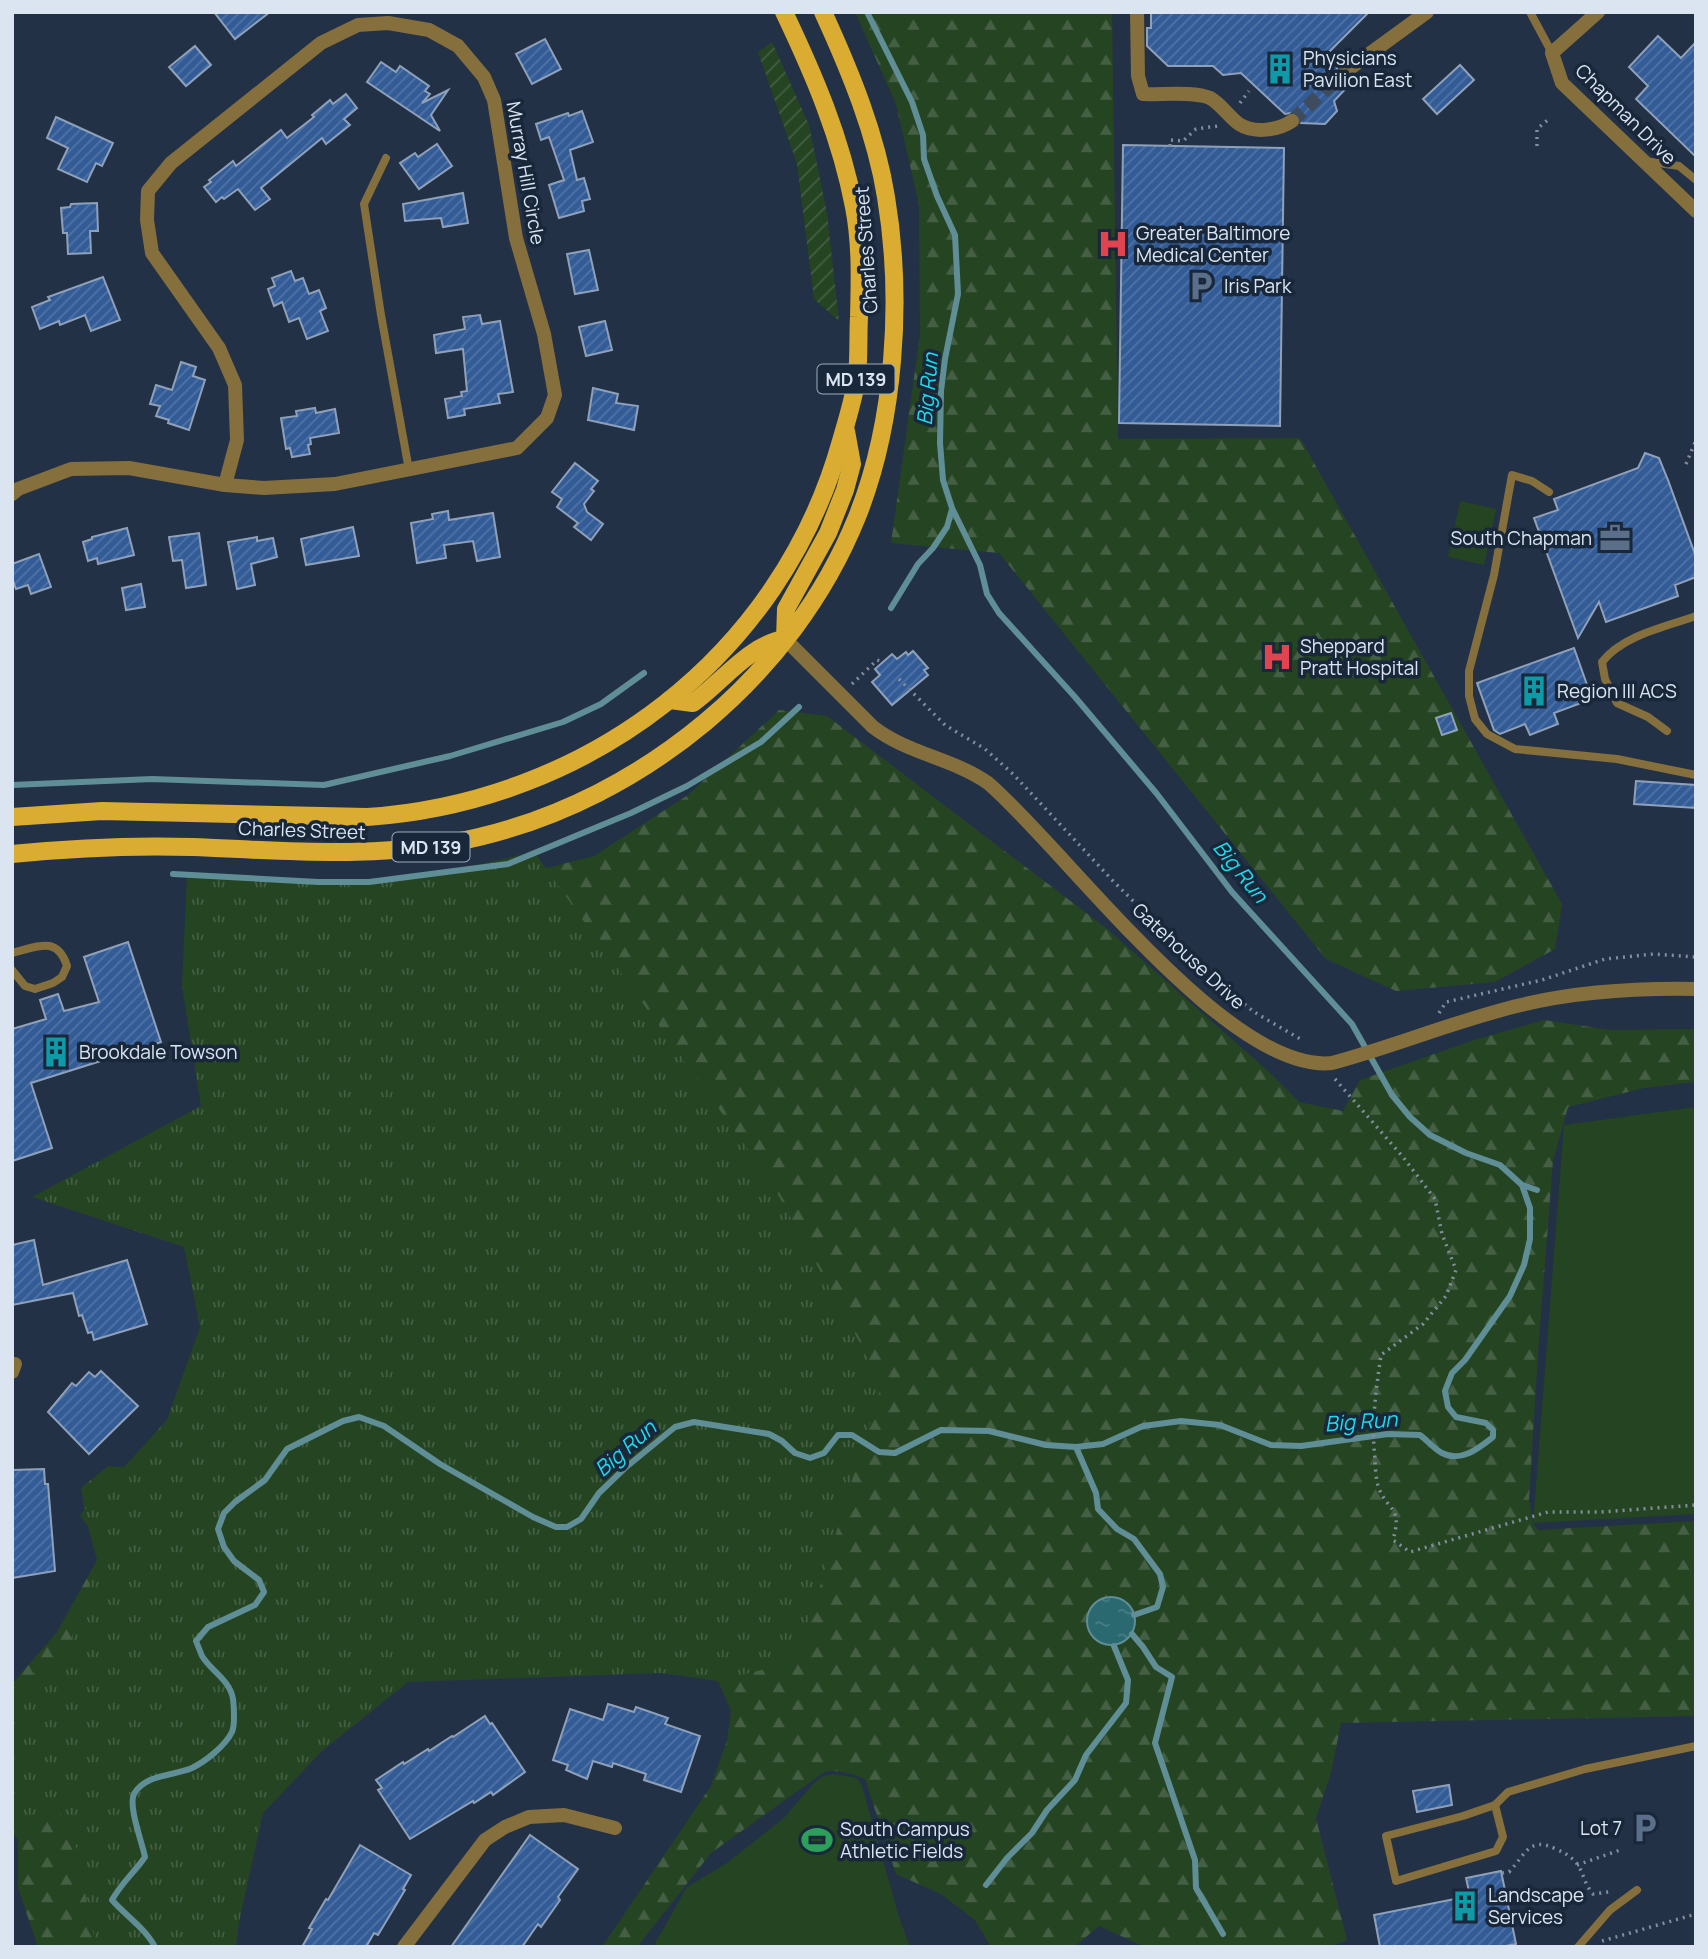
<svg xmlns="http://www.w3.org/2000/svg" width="1708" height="1959" viewBox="0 0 1708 1959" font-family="Manrope,sans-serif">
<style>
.forest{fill:url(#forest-firs)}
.park{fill:url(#park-tufts)}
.garden{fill:url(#garden-furrows)}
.pitch{fill:#254422}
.water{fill:url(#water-ripples);stroke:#608e97;stroke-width:2}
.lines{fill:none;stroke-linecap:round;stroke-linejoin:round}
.stream{stroke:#608e97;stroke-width:6}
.building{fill:url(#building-hatch);stroke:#8fa1ba;stroke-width:2}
.minor-tunnel{stroke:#3f4c60;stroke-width:14;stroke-dasharray:14 7;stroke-linecap:butt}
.path{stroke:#828e9f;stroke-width:3.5;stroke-dasharray:2 5;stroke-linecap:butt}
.service{stroke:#856f3c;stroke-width:8}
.minor{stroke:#856f3c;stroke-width:14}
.primary{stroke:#daac31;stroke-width:18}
.labels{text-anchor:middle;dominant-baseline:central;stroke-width:7;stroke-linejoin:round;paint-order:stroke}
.shield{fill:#19273b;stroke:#a1acbb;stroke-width:2}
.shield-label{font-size:18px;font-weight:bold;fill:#dbe5f2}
.poi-label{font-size:19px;fill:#dbe5f2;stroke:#19273b;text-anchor:start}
.street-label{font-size:19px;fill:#dbe5f2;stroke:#19273b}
.water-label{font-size:21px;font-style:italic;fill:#1cdcee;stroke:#19273b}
</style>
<defs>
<pattern id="forest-firs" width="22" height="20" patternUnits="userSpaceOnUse" patternTransform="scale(1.75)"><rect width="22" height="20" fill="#254422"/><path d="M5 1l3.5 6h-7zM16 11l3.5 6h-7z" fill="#445f43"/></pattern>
<pattern id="park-tufts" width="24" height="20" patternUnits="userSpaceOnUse" patternTransform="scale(1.75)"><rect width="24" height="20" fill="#254422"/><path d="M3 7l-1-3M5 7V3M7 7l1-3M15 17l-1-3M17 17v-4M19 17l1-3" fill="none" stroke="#445f43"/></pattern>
<pattern id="garden-furrows" width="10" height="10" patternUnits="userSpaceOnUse" patternTransform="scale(1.75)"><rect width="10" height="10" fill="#254422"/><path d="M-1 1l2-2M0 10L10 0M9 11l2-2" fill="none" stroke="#445f43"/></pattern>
<pattern id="water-ripples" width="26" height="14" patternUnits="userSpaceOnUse" patternTransform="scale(1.75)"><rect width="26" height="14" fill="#2b6970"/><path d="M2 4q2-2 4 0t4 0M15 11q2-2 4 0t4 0" fill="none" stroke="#497e85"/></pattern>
<pattern id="building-hatch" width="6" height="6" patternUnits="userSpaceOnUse" patternTransform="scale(1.75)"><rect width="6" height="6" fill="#335c97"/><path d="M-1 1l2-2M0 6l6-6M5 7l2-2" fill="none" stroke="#5073a6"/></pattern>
</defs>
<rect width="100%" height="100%" fill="#233146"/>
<g class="forest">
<polygon points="855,12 1112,12 1118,439 1300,438 1562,904 1555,949 1495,982 1396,991 1326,959 999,553 891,543 920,334 919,205 896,104"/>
<path d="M779,710L827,716L1106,928L1268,1071L1299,1102L1343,1111L1360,1080L1474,1040L1544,1020L1610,1030L1696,1029V1082L1644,1088L1568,1107L1553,1161L1538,1352L1529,1500L1533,1523L1538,1530L1696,1521V1716L1341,1723L1331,1773L1316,1818L1347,1940L1329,1947H1145L1099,1926L1074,1947H991L975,1920L941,1894L896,1874L865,1779C852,1774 838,1769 824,1772L711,1853L637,1947H602L711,1786L727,1740L731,1711L718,1681L675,1672L410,1676L325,1741L262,1808L227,1947H38L18,1888V1839L12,1834V1684L57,1632L97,1560L87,1523L81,1488L108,1466L130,1468L308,1292L471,887L594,856L688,795Z"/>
</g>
<polygon class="park" points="534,852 770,1180 882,1383 797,1661 718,1681 661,1673 408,1682 323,1750 263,1813 239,1922 236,1947 96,1947 71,1823 58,1811 12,1820 12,1686 21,1683 68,1648 102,1548 80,1515 167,1420 200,1327 184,1247 32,1197 201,1106 182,986 187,876 281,881 359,881 418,878"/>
<polygon class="garden" points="772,42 809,125 827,213 839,321 814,299 797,164 758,52"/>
<g class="pitch">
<polygon points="1460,501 1496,509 1484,565 1448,557"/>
<polygon points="1696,1107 1696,1514 1533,1523 1564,1125"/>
<polygon points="834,1774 857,1778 862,1786 899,1917 910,1947 653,1947 687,1887 727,1863 785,1817 814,1783 823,1776"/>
</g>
<circle class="water" cx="1111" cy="1621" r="24"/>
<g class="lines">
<g class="stream">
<polyline points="891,608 918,564 933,548 947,527 952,509"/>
<polyline points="12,785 152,779 324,785 450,756 563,722 601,704 644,673"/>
<polyline points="173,874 318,882 369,882 508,864 631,813 687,786 761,742 799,707"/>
<polyline points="1522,1185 1537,1190"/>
<polyline points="1076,1447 1096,1493 1098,1509 1117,1529 1134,1539 1160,1574 1163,1587 1157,1607 1134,1615"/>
<polyline points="1132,1634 1143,1647 1156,1667 1172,1677 1155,1743 1195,1860 1196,1888 1223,1934"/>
<polyline points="986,1885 1007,1858 1032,1833 1047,1810 1075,1780 1086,1755 1126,1703 1128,1680 1114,1646"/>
<path d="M155,1947C146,1929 126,1916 112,1900C122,1882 134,1873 145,1857C142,1842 128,1806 134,1794C145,1774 174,1776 192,1768C206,1761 225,1746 232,1732C235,1725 234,1707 233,1699C230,1680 211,1671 202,1656C200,1651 198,1646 196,1641L208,1627L255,1605L264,1592L259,1580L234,1561L224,1547L218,1529L224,1513L235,1502L265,1480L287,1449L343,1421L359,1417L384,1426L440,1464L533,1517L556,1527H567L581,1519L599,1493L625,1468L675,1427L694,1422L769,1434L782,1441L795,1453L810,1458L824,1453L838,1435H852L879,1452L895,1453L941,1430L989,1431L1046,1445L1076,1447L1103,1444L1143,1426L1181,1421L1220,1425L1271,1445L1301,1446L1388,1434L1420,1435C1427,1440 1434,1449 1442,1453C1461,1463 1479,1448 1493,1437V1430L1486,1423L1456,1417L1448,1407L1445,1391L1452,1373L1465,1360L1510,1296L1524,1265L1530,1239V1208L1522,1185L1500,1165L1466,1153L1430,1135L1410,1117L1392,1095L1352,1024L1232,892L1157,794L1075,697L999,613L987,594L980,565L952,508L943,480L940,443L941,391L945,359L958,294L955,235L937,196L924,159L923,135L912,102L867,12"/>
</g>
</g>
<g class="building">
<polygon points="214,12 270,12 235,39"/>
<polygon points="1151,12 1369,12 1326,55 1339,65 1336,71 1339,77 1343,80 1350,79 1350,84 1334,101 1337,111 1325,124 1301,123 1301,117 1296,112 1285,114 1241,73 1223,75 1213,66 1168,66 1147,46 1147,28 1151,28"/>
<polygon points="1658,36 1681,58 1696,42 1696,157 1636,99 1648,86 1629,67"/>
<polygon points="545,39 561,69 532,84 516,54"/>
<polygon points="195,46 211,65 186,86 169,67"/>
<polygon points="381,62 396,72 400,66 429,86 425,91 430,94 422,103 448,90 431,115 440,131 367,82"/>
<polygon points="1460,65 1474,80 1437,114 1423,99"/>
<polygon points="346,94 357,108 344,119 350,125 326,144 322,138 261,188 270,199 255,210 238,189 224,199 222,197 216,202 204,187 211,182 209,180 233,161 236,166 281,130 287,138 314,117 312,115 330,100 333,104"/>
<polygon points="582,111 593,142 570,150 577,180 584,178 590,199 582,201 584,211 559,218 549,185 564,180 549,137 541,140 536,124 568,113 569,116"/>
<polygon points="56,117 113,143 102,166 96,163 87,182 58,169 68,148 47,138"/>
<polygon points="437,144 452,166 419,189 400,163 415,153 418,157"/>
<polygon points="1123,145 1284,148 1280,426 1119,423"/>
<polygon points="463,193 468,223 443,227 441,218 405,221 403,204"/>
<polygon points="97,203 98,231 90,231 91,253 68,254 67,233 63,233 61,208 70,207 71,204"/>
<polygon points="589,250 598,290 575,294 567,254"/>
<polygon points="291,271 295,281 303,278 309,294 319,290 326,308 320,311 328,331 307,339 299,318 289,322 282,302 274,306 268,289 275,286 272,278"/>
<polygon points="103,277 120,320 91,331 85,315 60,325 59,321 40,329 32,307 50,300 48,297"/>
<polygon points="480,315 482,324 500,321 513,392 498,394 500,403 464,409 465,415 448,418 445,399 462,396 461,392 467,391 463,349 436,353 434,335 465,329 463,317"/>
<polygon points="605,321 612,350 586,356 579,327"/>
<polygon points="181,362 196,367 193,376 205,380 189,430 168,423 169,420 156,416 160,406 150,404 156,385 172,390"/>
<polygon points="593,388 618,394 616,403 638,406 634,430 588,420"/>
<polygon points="315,408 316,413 335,409 339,433 310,438 311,444 308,445 310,454 292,457 290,448 286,449 281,418 297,416 296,411"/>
<polygon points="1645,453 1659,458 1668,480 1696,557 1696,577 1675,585 1678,596 1606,622 1599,602 1578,638 1534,518 1558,510 1554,499 1638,468"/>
<polygon points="575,463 598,481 591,489 594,491 584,504 587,512 603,524 591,540 574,527 578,523 557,507 562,499 552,492"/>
<polygon points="448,511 449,520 493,513 500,557 477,561 473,541 444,545 446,558 417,563 411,523 433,519 432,514"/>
<polygon points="353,527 359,556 306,565 301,539"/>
<polygon points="127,528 134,555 98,564 97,558 88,561 83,542 92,539 92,537"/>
<polygon points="199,533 206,585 186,588 182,560 173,561 169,537"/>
<polygon points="257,537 257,541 273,538 277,557 251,564 255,585 237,589 228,542"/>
<polygon points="39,554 51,587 31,594 28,585 16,589 12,578 12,564"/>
<polygon points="141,584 145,607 126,610 122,588"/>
<polygon points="1574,648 1592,699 1554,713 1558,724 1530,735 1525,724 1500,734 1494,730 1477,683"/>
<polygon points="913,651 928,668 924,670 928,675 892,705 872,682 880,675 875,669 892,654 897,659 906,652 908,655"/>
<polygon points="1451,713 1457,730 1442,735 1436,718"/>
<polygon points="1636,781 1696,785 1696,808 1634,804"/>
<polygon points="128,942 161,1042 31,1083 52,1148 12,1161 12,1029 46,1019 40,1000 58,994 64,1011 99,1002 84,957"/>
<polygon points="34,1240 43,1285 127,1260 147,1324 94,1340 92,1332 88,1333 82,1315 79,1316 73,1293 12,1305 12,1245"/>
<polygon points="101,1371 138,1406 89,1454 48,1412 72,1383 76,1386 89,1372 95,1377"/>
<polygon points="44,1469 45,1484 48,1484 55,1571 12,1578 12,1470"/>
<polygon points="608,1704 634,1712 636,1707 668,1718 665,1724 700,1736 681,1792 644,1780 646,1774 613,1763 612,1767 593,1761 587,1779 566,1770 568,1765 553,1760 570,1709 603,1720"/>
<polygon points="485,1716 490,1724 492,1723 525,1772 493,1795 491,1792 474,1803 473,1801 410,1839 378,1790 382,1788 376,1780 403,1762 404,1764 428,1749 429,1751 452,1736 453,1737"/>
<polygon points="1449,1785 1452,1805 1417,1812 1413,1791"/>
<polygon points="530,1835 578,1869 558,1897 560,1900 541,1927 538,1924 522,1947 451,1947"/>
<polygon points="360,1845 411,1875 403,1889 405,1890 378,1935 374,1933 366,1947 302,1947 312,1929 309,1928 326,1899 328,1900"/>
<polygon points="1501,1871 1516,1944 1501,1947 1380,1947 1374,1915 1470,1896 1466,1878"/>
</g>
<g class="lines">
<polyline class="minor-tunnel" points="1292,121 1346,71"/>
<g class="path">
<polyline points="1240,103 1249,91"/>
<polyline points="1170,146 1170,140 1183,141 1196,129 1218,126"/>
<polyline points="1537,146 1537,129 1549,119"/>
<polyline points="1686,464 1696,440"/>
<polyline points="899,679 945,725 985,749 1013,774 1114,882 1199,966 1254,1012 1302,1040"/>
<polyline points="852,684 877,660 884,662"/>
<polyline points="1439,1013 1446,1002 1542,980 1605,959 1654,954 1696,957"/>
<path d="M1335,1079L1403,1157L1435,1199L1442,1234L1456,1270L1446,1296L1423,1324L1381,1355C1376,1390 1371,1424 1375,1459C1375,1467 1376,1478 1378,1486C1387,1512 1403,1505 1393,1540L1410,1552L1548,1512H1601L1696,1505"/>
<polyline points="1577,1865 1623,1849"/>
<path d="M1502,1873L1509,1872C1526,1854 1529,1836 1556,1849C1565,1853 1572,1857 1578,1865C1584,1875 1585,1885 1593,1894L1609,1892"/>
<polyline points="1602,1941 1696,1914"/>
</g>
<g class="service">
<polyline points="1530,12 1552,53"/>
<polyline points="386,158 364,204 381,315 409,470"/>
<polyline points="1645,161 1679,166 1696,180"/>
<polyline points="1549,492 1532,481 1512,475 1494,575 1469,671 1469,696 1475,719 1487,734 1515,749 1617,759 1696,775"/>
<path d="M1667,731L1648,717L1617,703L1605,679L1602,662C1623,635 1665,627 1696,616"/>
<path d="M12,953C37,947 57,935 67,966L62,977L53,983L35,989L25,986L12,970"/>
<polygon points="1495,1805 1503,1837 1496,1851 1396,1881 1386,1836 1463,1816"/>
<polyline points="1495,1805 1508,1792 1585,1769 1696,1746"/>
<polyline points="1578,1947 1610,1910 1637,1890"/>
</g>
<g class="minor">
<path d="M1137,12L1138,76L1143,94C1160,95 1194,91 1210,98C1221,104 1229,117 1239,124C1254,134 1279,130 1292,121"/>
<polyline points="1598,12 1552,53 1562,83 1696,211"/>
<polyline points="1346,71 1427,12"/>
<polyline points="12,494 18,489 71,469 129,468 225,485 264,488 335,484 517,448 547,418 555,395 544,334 516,238 494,100 484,77 458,46 429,30 388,23 358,25 321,43 171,163 148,191 147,220 152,253 219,348 235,385 237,440 225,485"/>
<path d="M785,639L873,727C908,754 952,758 988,783C1065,849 1228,1074 1332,1063C1396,1046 1457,1020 1521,1005C1579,991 1637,988 1696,989"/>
<polyline points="12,1372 15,1364"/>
<polyline points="404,1947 485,1840 505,1827 529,1817 564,1815 615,1828"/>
</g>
<g class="primary">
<polyline points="785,639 786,609 828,533 845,490 852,464 846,431"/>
<path d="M670,700L693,703C721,683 750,644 785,639"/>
<path d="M12,817L102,811L367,817C588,802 781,656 841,441C847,420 854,398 857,377C859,357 858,336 859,317C860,280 861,243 854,207C841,138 814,75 784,12"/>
<path d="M12,854C72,848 133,845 193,847C290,851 384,860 479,837C643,798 793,676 857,517C895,422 903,299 886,197C876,134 850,71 823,12"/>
</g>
</g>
<defs>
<g id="building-bare" transform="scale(2.415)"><path d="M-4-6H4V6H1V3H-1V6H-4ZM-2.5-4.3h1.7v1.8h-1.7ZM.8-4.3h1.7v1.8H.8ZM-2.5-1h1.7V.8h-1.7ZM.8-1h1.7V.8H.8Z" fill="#0f9aa8" stroke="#19273b" stroke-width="2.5" paint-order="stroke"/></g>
<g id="hospital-bare" transform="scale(2.415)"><path d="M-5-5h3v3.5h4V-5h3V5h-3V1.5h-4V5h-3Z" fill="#e0444e" stroke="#19273b" stroke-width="2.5" paint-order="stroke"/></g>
<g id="parking-bare" transform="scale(2.415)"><path d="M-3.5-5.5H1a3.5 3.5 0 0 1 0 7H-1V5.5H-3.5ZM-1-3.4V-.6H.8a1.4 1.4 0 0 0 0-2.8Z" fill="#5c6f8a" stroke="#19273b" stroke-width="2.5" paint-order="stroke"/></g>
<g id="office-bare" transform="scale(2.415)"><path d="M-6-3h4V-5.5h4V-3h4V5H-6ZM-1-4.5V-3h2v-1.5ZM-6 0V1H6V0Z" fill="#5c6f8a" stroke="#19273b" stroke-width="2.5" paint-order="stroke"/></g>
<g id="stadium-bare" transform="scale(2.415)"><path d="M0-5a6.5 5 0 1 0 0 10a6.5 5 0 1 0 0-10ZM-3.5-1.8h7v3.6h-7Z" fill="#2e9e5b" stroke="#19273b" stroke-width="2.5" paint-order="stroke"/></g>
</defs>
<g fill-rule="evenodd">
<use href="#building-bare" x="1280" y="69"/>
<use href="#hospital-bare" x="1113" y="244"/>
<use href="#parking-bare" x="1201" y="286"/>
<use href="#office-bare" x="1615" y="538"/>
<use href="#hospital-bare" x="1277" y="657"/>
<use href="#building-bare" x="1534" y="691"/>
<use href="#building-bare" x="56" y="1052"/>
<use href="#parking-bare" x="1645" y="1828"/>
<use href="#stadium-bare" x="817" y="1840"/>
<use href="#building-bare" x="1465" y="1906"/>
</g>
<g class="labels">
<g class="shield">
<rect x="817.5" y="364.5" width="77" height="29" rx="5"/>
<rect x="392.5" y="832.5" width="77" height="29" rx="5"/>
</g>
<g class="shield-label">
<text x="856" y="379">MD 139</text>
<text x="431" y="847">MD 139</text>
</g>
<g class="poi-label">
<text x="1303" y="58">Physicians<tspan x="1303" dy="22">Pavilion East</tspan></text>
<text x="1136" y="233">Greater Baltimore<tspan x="1136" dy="22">Medical Center</tspan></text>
<text x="1224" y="286">Iris Park</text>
<text x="1592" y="538" text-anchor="end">South Chapman</text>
<text x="1300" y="646">Sheppard<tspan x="1300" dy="22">Pratt Hospital</tspan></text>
<text x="1557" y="691">Region III ACS</text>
<text x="79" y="1052">Brookdale Towson</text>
<text x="1622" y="1828" text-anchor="end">Lot 7</text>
<text x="840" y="1829">South Campus<tspan x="840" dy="22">Athletic Fields</tspan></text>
<text x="1488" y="1895">Landscape<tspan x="1488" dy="22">Services</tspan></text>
</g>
<g class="street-label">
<text transform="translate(1626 114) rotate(45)">Chapman Drive</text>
<text transform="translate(526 173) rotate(80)">Murray Hill Circle</text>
<text transform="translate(866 250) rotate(-94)">Charles Street</text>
<text transform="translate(302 830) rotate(2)">Charles Street</text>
<text transform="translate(1189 956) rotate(43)">Gatehouse Drive</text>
</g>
<g class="water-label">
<text transform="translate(927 389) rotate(-85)">Big Run</text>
<text transform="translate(1241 871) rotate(51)">Big Run</text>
<text transform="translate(1361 1421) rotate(-4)">Big Run</text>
<text transform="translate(625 1448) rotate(-41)">Big Run</text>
</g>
</g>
<rect width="1708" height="1959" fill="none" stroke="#dbe5f2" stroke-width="28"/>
</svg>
